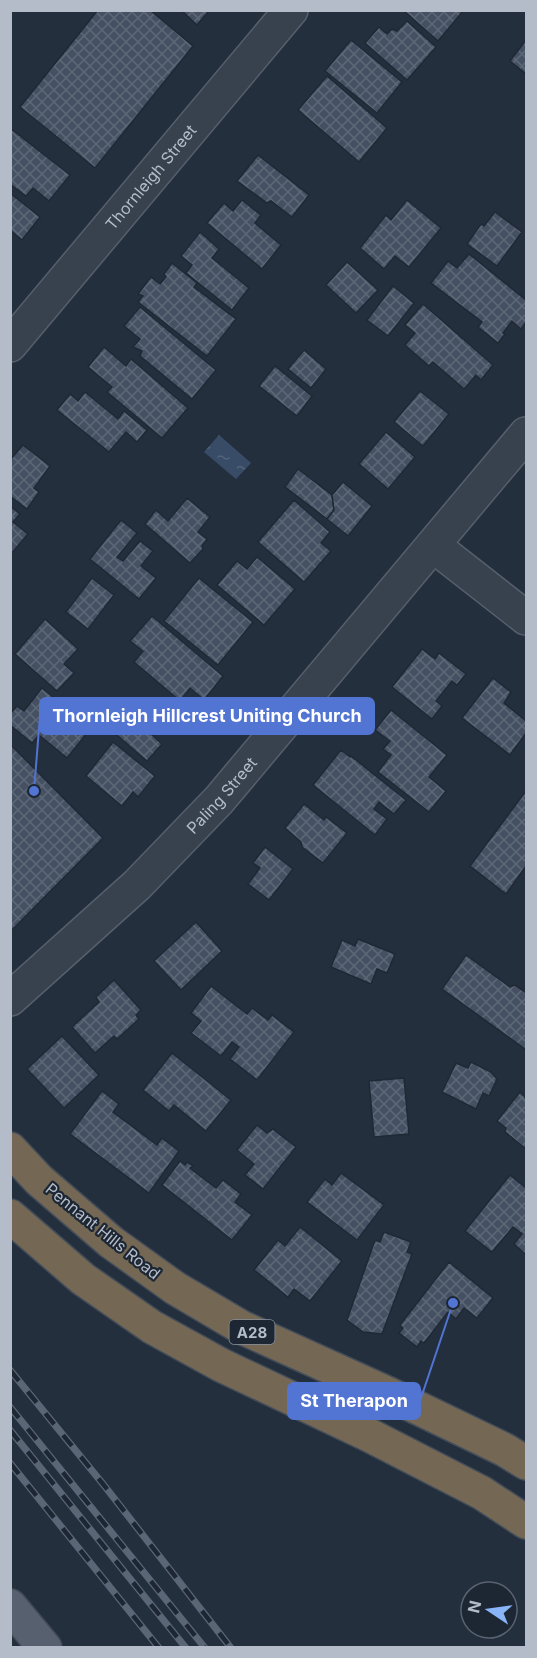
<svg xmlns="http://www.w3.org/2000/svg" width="537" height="1658" viewBox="0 0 537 1658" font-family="Inter,sans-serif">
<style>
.water{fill:url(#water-ripples)}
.building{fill:url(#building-cross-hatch);stroke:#1f2835;stroke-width:1.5}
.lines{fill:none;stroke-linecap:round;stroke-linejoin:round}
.minor-casing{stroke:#565f6c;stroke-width:36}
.major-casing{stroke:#414a57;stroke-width:36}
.highway-casing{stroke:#434c59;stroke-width:36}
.minor{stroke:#38414e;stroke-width:33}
.major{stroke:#56606e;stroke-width:33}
.highway{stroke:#746855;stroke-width:33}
.rail-casing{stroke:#5a6575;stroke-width:7}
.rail{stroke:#1d2633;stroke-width:4.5;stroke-dasharray:14;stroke-linecap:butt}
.labels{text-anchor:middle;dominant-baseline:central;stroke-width:4.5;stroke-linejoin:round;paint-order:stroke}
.shield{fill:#1d2633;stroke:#878f9c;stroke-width:1.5}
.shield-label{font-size:15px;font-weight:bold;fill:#b4bcc9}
.street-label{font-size:16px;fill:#b4bcc9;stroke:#1d2633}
.leader{fill:none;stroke:#5274d3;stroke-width:2}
.callout-dot{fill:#5274d3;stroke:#1d2633;stroke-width:2}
.callout{fill:#5274d3;stroke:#5274d3;stroke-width:2}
.callout-label{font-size:18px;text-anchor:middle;font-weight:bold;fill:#fff}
</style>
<defs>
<pattern id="water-ripples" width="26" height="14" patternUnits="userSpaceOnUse" patternTransform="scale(1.5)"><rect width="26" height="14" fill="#394c67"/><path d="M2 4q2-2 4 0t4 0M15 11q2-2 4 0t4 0" fill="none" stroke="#53647b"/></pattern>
<pattern id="building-cross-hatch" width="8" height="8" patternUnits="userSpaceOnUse" patternTransform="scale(1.5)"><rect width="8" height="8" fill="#455162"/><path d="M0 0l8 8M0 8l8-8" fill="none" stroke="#5d6877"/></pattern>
</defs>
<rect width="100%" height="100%" fill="#242f3e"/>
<polygon class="water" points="219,435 251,463 236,479 204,452"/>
<g class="building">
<polygon points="98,10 150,10 193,46 95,168 20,107"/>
<polygon points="181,10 206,10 208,12 197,25"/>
<polygon points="403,10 464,10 438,41"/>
<polygon points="407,21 436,47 407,80 365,43 379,27 387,34 392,29 397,31"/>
<polygon points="351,40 402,82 377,113 325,71"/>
<polygon points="526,40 526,74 510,61"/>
<polygon points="327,76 387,128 359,162 298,110"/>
<polygon points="10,128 70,175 49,201 33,188 26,196 10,184"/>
<polygon points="258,155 309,195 292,217 271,201 267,203 237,181"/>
<polygon points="10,193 40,217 22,240 10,230"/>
<polygon points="242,200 261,215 255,223 281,245 262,269 207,223 224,203 233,211"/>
<polygon points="407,200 441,228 409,267 395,256 384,269 360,248 386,215 391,220"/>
<polygon points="495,212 522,232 497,266 467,244 481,224 484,226"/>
<polygon points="200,232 219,249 212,258 249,288 232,310 186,273 192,265 181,256"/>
<polygon points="469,254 526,300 526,322 521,329 512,321 503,333 505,334 498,343 478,327 482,322 431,283 448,261 457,268"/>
<polygon points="347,262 378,290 356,313 326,285"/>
<polygon points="172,263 197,283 194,287 236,319 207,356 138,302 143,296 138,294 151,277 160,284 166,277 164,274"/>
<polygon points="393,286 414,303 388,336 367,320"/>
<polygon points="423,304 493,365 481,380 476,375 464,389 433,362 429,366 405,345 415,333 405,325"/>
<polygon points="140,307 216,370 192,399 140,356 142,351 133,347 140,339 124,326"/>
<polygon points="104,347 126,366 131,359 188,408 162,438 107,392 112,387 88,367"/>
<polygon points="304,350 326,369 311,388 288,369"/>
<polygon points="275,366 312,396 297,416 259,386"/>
<polygon points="420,391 449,414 423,446 394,422"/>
<polygon points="85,392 118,419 124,411 147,430 137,442 126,432 109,452 57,410 70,394 78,401"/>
<polygon points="386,432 415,457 388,489 359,464"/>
<polygon points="23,445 50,466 34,488 39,492 27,509 10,496 10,460"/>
<polygon points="298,469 332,495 334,510 327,519 285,487"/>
<polygon points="343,482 372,506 348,536 327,519 334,510 332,495"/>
<polygon points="187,498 210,517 198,532 207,539 202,546 203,549 190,563 145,524 156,510 168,521"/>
<polygon points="294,500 330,532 321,543 331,551 304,582 258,542"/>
<polygon points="10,506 20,514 13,522 28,534 10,555"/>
<polygon points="121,520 137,533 117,557 123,561 140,541 153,551 141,566 156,578 139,599 90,559"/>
<polygon points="257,557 295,589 264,625 217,585 237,561 247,569"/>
<polygon points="92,578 114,595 88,629 66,612"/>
<polygon points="199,578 253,622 218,665 164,621"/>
<polygon points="152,616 223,676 204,700 190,688 180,701 134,662 143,651 130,641"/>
<polygon points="45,619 78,649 64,664 74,673 57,691 15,654"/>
<polygon points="422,649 435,659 439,653 466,674 457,685 452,681 436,701 442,706 432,719 392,687"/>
<polygon points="493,678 511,692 504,703 526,721 526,733 510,755 462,718"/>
<polygon points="42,688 91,728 67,758 39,735 32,743 10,725 10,714 17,706 24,711"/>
<polygon points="148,703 164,717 150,733 162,744 147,761 104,724 119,707 134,720"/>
<polygon points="391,710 447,755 429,777 446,791 429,812 378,772 391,755 383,749 390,741 375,730"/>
<polygon points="113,742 155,776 138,797 133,792 122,806 86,776"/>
<polygon points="10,744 103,838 10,932"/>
<polygon points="341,750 350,757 351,756 406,800 394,814 379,802 374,809 387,819 375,835 313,785"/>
<polygon points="526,791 526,866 506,894 470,866"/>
<polygon points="304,804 324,820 326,817 347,833 323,863 302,847 301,842 285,828"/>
<polygon points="265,847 293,869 269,900 248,884 260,868 253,863"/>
<polygon points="196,922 222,951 181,990 154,961"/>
<polygon points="358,939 395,954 387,973 377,969 371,984 331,967 342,940 355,946"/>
<polygon points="466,955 510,987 515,985 526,993 526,1046 525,1049 442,989"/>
<polygon points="114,980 141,1010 136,1015 139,1019 117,1039 114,1036 95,1053 72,1027 99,1002 96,997"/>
<polygon points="211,986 247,1014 252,1008 268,1020 272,1015 294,1032 257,1080 230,1059 239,1047 232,1042 221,1056 191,1033 201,1021 191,1013"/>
<polygon points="62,1036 99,1075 64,1108 27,1069"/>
<polygon points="172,1053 231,1100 206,1131 174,1105 169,1111 143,1090"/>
<polygon points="471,1062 491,1072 497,1079 489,1096 483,1093 476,1109 442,1092 456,1063 468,1068"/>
<polygon points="404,1078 409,1134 374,1137 369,1081"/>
<polygon points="102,1091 119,1104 113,1112 157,1145 162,1138 179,1151 149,1193 70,1134"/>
<polygon points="520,1092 526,1098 526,1149 505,1132 506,1128 497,1121"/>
<polygon points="257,1125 267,1133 273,1129 296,1147 263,1189 245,1175 254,1164 237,1150"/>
<polygon points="180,1161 185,1165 187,1162 193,1166 190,1168 216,1188 223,1180 241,1194 235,1202 252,1215 232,1240 162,1185"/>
<polygon points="341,1173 384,1205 357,1240 307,1202 325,1179 332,1185"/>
<polygon points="510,1175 526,1188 526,1251 525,1254 514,1244 522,1234 513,1227 492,1252 465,1231"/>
<polygon points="300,1227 342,1261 310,1301 294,1289 288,1297 254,1270 278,1240 285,1246"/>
<polygon points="384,1232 411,1242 407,1252 412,1254 382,1334 363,1332 347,1320 375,1240 380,1242"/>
<polygon points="449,1262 493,1298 477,1318 464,1308 456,1319 448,1312 424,1343 421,1341 417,1347 399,1333 403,1328 400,1325"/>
</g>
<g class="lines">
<g class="minor-casing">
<g id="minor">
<path id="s1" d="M10,345L291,10"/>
<polyline points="434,546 526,618"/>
<path id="s2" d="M10,999L137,885L219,800L526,434"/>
</g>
</g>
<g class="major-casing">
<polyline id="major" points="10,1606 45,1648"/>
</g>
<g class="highway-casing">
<g id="highway">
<polyline points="10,1149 39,1180 111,1242 175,1288 241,1327 389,1394 505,1450 526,1463"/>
<polyline points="10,1216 83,1279 152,1327 221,1365 369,1435 482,1493 526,1522"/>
</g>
</g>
<use href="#minor" class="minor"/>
<use href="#major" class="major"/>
<use href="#highway" class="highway"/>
<g class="rail-casing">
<g id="rail">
<polyline points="10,1370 103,1484 231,1648"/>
<polyline points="10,1407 205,1648"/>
<polyline points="10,1430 186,1648"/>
<polyline points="10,1463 159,1648"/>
</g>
</g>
<use href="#rail" class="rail"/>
</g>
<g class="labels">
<rect class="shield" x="229.5" y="1320" width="45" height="24" rx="4.5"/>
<g class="shield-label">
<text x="252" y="1332">A28</text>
</g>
<g class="street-label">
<text stroke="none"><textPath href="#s1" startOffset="219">Thornleigh Street</textPath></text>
<text stroke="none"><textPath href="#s2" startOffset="294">Paling Street</textPath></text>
<text transform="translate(103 1231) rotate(39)">Pennant Hills Road</text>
</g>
</g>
<path class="leader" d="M34 791L40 716M453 1303L420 1401"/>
<g class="callout-dot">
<circle cx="34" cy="791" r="6"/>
<circle cx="453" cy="1303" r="6"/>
</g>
<g class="callout">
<rect x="40" y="698" width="334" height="36" rx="6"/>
<rect x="288" y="1383" width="132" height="36" rx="6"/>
</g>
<g class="callout-label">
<text x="207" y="722">Thornleigh Hillcrest Uniting Church</text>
<text x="354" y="1407">St Therapon</text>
</g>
<rect width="537" height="1658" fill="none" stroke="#b4bcc9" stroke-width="24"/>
<g transform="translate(489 1610) rotate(283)"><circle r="28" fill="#1d2633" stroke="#59626f" stroke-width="1.5"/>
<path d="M0-4.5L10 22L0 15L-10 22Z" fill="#8ab4f8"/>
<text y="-9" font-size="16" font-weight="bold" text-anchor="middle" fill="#b4bcc9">N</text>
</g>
</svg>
